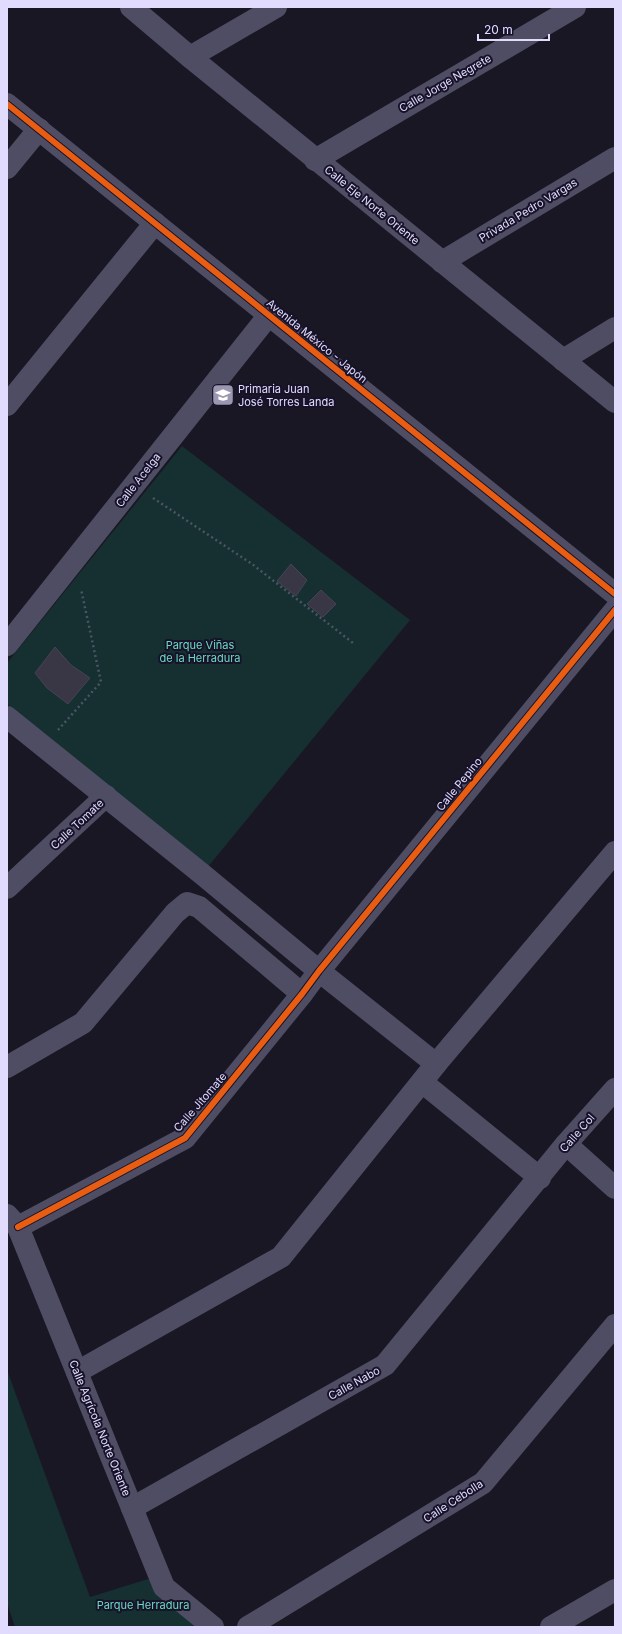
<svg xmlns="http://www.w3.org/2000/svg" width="622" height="1634" viewBox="0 0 622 1634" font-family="Inter,sans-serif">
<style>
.green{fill:#162f31}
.building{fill:#393645;stroke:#474256}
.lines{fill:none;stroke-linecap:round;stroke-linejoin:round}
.path{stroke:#4a5563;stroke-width:2.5;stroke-dasharray:2 3;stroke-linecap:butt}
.minor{stroke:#4f4d64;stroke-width:22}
.cycleway-casing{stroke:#171229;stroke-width:8}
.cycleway{stroke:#e95d12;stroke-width:6}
.labels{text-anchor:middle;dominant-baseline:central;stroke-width:4;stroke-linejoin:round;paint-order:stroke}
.street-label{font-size:11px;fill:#e1dcfd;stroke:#171229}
.poi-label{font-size:11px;fill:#e1dcfd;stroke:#171229;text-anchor:start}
.park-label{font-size:11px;fill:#6adbc2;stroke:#171229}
</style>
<rect width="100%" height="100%" fill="#1a1724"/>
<g class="green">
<polygon points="182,446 410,620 207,868 7,704 7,663"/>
<polygon points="7,1370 90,1597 148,1579 205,1627 15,1627 7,1603"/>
</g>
<g class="building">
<polygon points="291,564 307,580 296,596 277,581"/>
<polygon points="321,590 336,604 323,617 307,604"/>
<polygon points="55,647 71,665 90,678 68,704 47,688 35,673"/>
</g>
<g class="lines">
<g class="path">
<polyline points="153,498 252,564 353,643"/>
<polyline points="58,730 101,682 81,589"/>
</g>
<g class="minor">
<polyline points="131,7 190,57 615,402"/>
<polyline points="190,57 276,7"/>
<polyline points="7,104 615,594"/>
<polyline points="315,160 575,7"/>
<polyline points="7,168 39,129"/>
<polyline points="442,262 615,158"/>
<polyline points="563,360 615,328"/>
<polyline points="7,405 155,223"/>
<polyline points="7,645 269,315"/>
<polyline points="7,717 202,874 319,971 436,1064"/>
<polyline points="7,888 106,796"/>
<polyline points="7,1067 83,1023 175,913 187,903 199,907 302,994"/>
<polyline points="422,1082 540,1178"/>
<polyline points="566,1144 615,1188"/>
<polyline points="7,1215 18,1227 164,1587 213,1627"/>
<polyline points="18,1227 185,1138 302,994 319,971 615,610"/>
<polyline points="77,1372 281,1257 436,1064 615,852"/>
<polyline points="132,1508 385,1365 566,1144 615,1089"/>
<polyline points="248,1627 483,1483 615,1325"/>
<polyline points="551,1627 615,1590"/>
</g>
<g class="cycleway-casing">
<g id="cycleway">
<polyline points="7,104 615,594"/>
<polyline points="18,1227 185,1138 302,994 319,971 615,610"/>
</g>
</g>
<use href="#cycleway" class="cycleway"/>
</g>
<defs>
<g id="school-square" transform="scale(1.15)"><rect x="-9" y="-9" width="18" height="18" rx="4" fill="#9b97b1" stroke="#171229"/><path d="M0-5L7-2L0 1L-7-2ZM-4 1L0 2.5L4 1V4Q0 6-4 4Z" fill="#fff"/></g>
</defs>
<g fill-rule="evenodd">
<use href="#school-square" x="223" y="395"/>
</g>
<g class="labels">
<g class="street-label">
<text transform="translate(445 83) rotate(-30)">Calle Jorge Negrete</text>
<text transform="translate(372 205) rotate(39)">Calle Eje Norte Oriente</text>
<text transform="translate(528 210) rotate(-31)">Privada Pedro Vargas</text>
<text transform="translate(317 341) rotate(39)">Avenida México - Japón</text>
<text transform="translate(138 480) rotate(-52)">Calle Acelga</text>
<text transform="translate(459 784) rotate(-51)">Calle Pepino</text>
<text transform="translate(77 824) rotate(-43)">Calle Tomate</text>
<text transform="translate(200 1102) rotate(-49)">Calle Jitomate</text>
<text transform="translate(577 1133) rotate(-49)">Calle Col</text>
<text transform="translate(354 1383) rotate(-29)">Calle Nabo</text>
<text transform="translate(100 1428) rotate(68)">Calle Agrícola Norte Oriente</text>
<text transform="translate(453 1501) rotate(-33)">Calle Cebolla</text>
</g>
<g class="poi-label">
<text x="238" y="389">Primaria Juan<tspan x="238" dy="13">José Torres Landa</tspan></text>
</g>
<g class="park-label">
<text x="200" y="645">Parque Viñas<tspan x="200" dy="13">de la Herradura</tspan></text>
<text x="143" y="1605">Parque Herradura</text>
</g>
</g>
<rect width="622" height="1634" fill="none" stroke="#e1dcfd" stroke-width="16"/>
<path d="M478 34v6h71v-6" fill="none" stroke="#e1dcfd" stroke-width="2"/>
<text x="484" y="34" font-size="12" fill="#e1dcfd" stroke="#171229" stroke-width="3" paint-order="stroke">20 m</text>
</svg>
